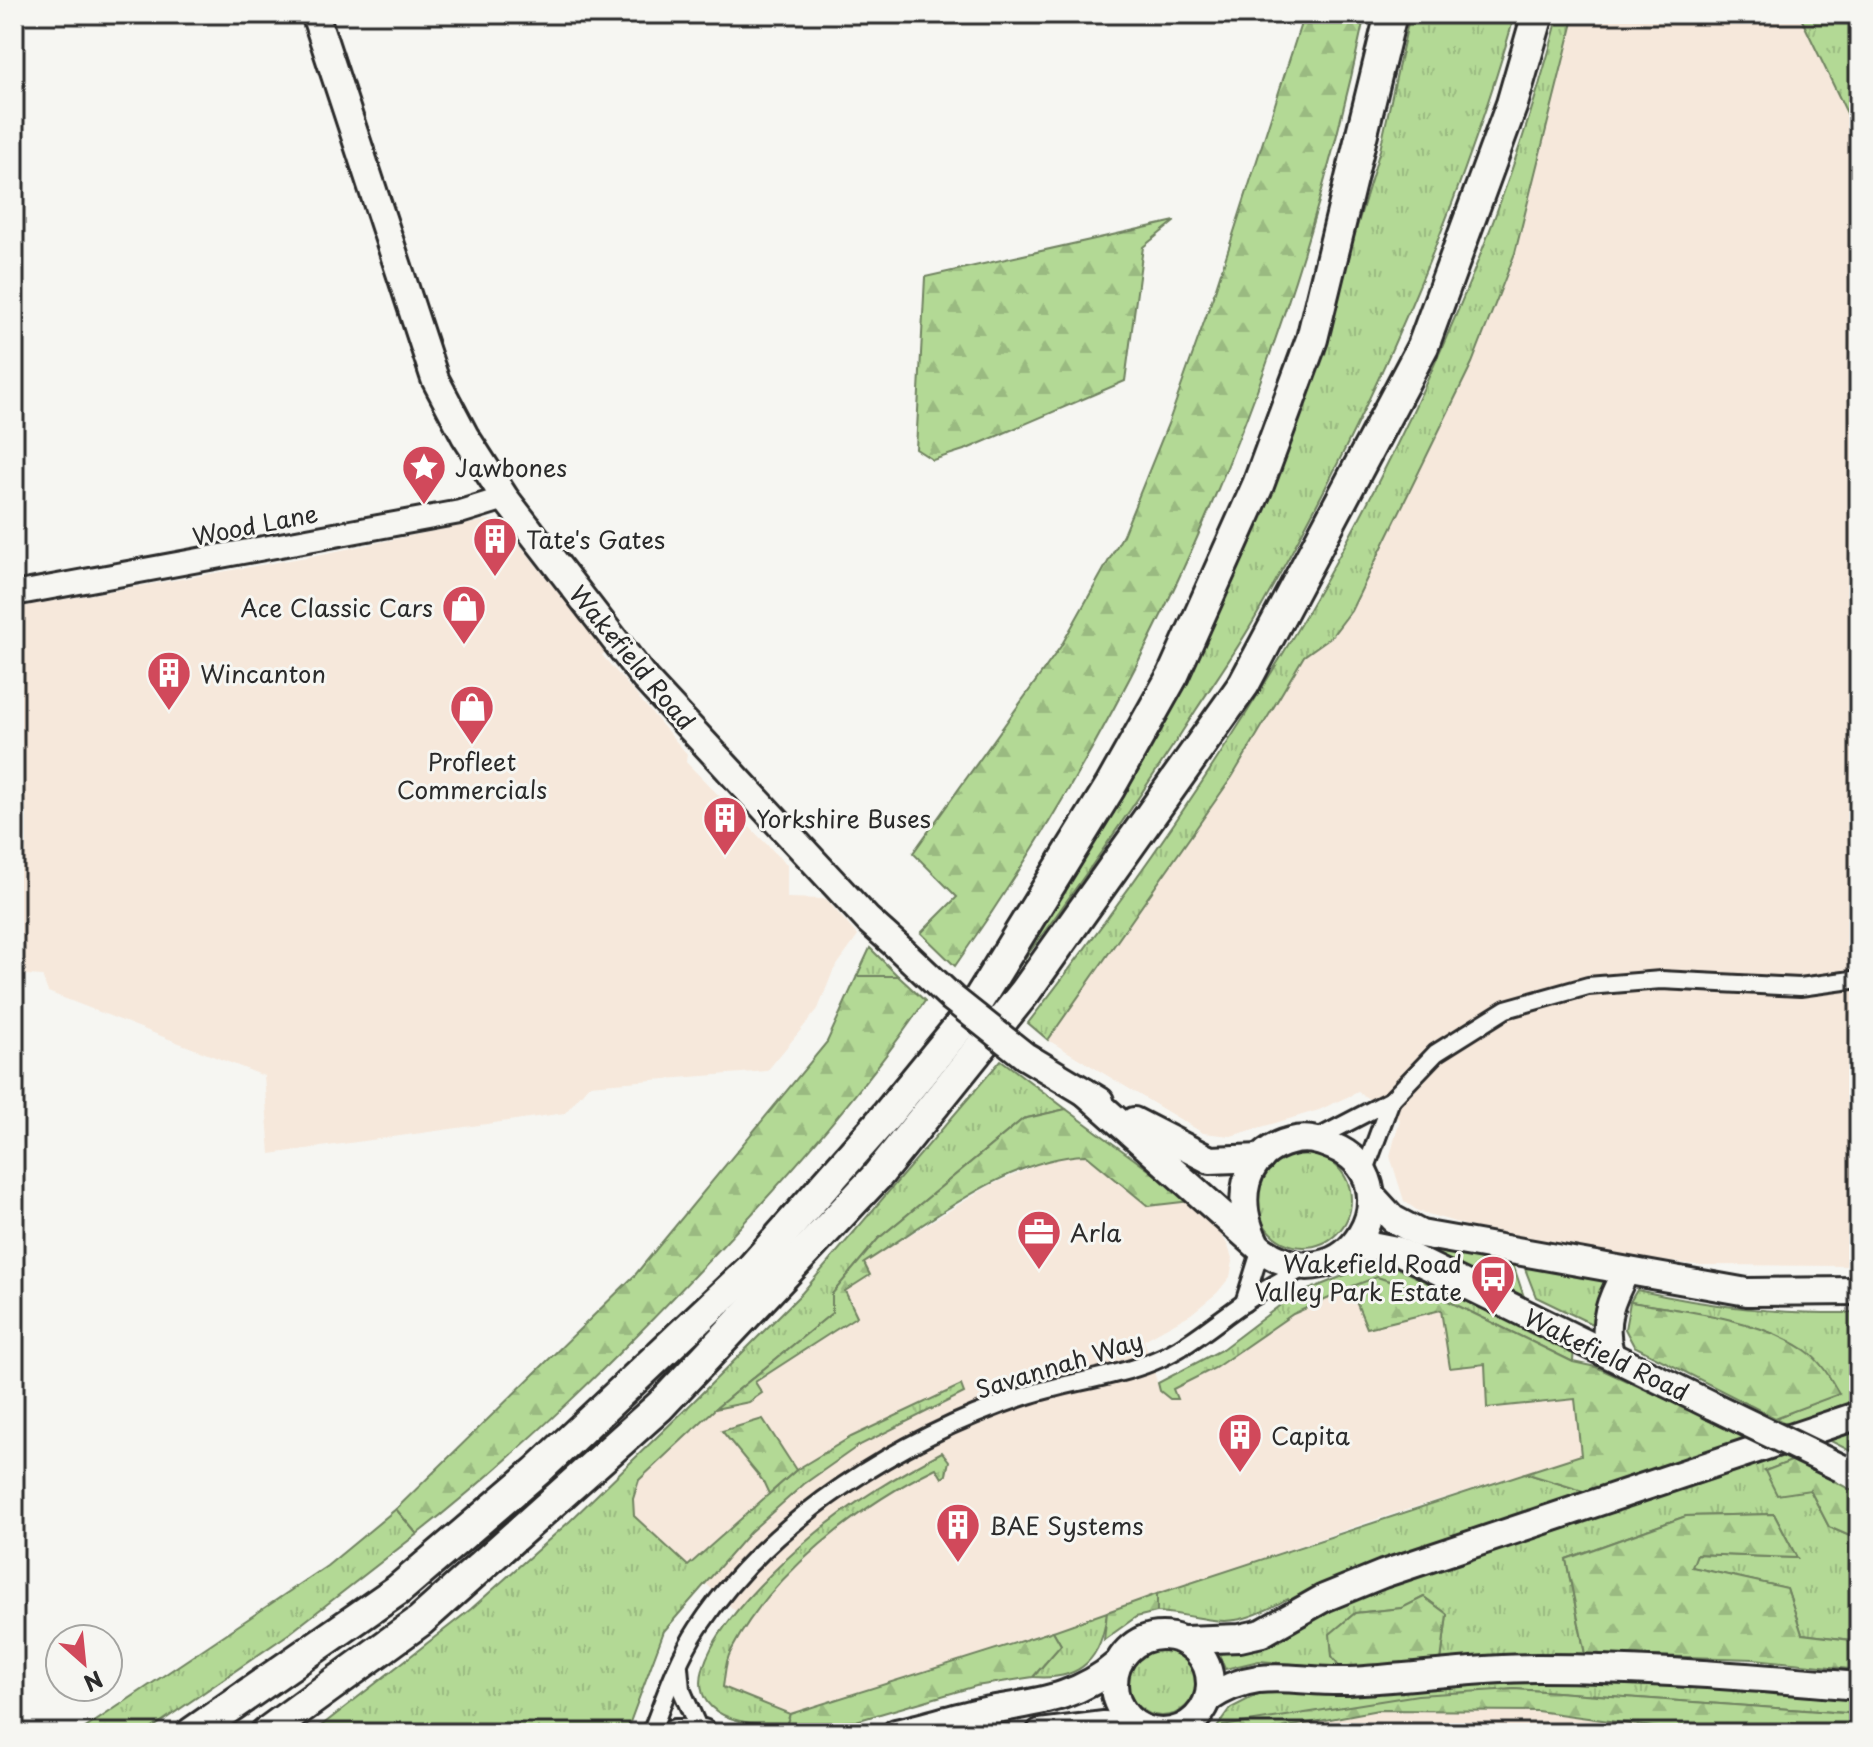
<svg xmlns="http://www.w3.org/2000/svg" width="1873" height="1747" viewBox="0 0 1873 1747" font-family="'Playpen Sans',sans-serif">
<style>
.built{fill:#f6e8db}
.grass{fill:url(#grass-tufts);stroke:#6f8260;stroke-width:2}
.forest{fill:url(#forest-firs);stroke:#6f8260;stroke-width:2}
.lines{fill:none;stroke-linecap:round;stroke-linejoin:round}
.street-casing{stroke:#2b2b2b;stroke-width:22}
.secondary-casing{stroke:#2b2b2b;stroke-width:28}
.primary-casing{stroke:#2b2b2b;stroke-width:32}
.highway-casing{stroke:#2b2b2b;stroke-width:36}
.street{stroke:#f6f6f2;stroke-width:16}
.secondary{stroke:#f6f6f2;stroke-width:22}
.primary{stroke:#f6f6f2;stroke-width:26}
.highway{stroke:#f6f6f2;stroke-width:30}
.primary-bridge-casing{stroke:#2b2b2b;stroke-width:32;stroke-linecap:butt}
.primary-bridge{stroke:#f6f6f2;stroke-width:26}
.labels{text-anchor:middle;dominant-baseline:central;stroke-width:6;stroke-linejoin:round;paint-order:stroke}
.poi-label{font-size:24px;fill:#2b2b2b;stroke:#f6f6f2;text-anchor:start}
.street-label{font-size:24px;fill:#2b2b2b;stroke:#f6f6f2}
</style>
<defs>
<pattern id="grass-tufts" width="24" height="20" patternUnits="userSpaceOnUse" patternTransform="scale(2)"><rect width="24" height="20" fill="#b3d995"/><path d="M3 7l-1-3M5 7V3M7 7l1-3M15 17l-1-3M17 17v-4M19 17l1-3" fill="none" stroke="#9aba81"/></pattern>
<pattern id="forest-firs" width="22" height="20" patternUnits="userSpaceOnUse" patternTransform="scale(2)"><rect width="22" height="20" fill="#b3d995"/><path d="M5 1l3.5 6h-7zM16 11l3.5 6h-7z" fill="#9aba81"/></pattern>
</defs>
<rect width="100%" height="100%" fill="#f6f6f2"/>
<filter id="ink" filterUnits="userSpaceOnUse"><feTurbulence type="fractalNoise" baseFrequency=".0125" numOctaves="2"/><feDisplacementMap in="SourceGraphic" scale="16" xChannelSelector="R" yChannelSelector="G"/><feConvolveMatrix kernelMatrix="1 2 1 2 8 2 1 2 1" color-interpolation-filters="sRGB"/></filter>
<g filter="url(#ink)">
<g class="built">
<polygon points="1575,14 1799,14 1859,138 1859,1266 1696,1265 1594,1253 1468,1226 1418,1211 1404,1201 1390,1156 1400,1119 1358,1092 1319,1110 1231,1136 1203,1133 1048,1040 1232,777 1304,655 1332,636 1351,611 1472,363 1515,253"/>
<polygon points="488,520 502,522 605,652 602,655 687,754 686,762 787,865 787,898 826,899 858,936 833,971 818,1009 767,1071 589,1085 565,1113 270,1154 264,1076 48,992 42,976 14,974 14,608 312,556"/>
<polygon points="1086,1155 1148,1206 1191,1201 1218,1228 1228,1246 1233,1261 1230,1277 1217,1293 1191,1314 1144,1340 1160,1391 1177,1398 1173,1389 1215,1368 1293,1314 1350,1287 1367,1328 1441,1310 1485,1364 1488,1408 1575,1398 1581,1455 1371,1521 1053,1631 790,1714 722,1687 729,1653 748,1623 634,1516 633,1499 639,1480 715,1409 749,1402 754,1382 857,1316 845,1290 864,1263 989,1186 1056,1156"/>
<polygon points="1378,1710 1537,1711 1696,1733 1272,1733 1272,1730"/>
</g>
<g class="grass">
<path d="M1410,14H1515C1455,224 1365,424 1258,613C1239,647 1217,678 1196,710C1139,799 1080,885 1017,969L1010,963L1069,873L1322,343L1380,150Z"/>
<path d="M1559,14H1575L1515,253L1472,363L1351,611L1332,636L1304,656L1232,777L1048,1040L1028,1023C1262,723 1462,385 1559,14Z"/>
<polygon points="1799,14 1859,14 1859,138"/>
<polygon points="870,948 898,976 857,976"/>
<polygon points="1001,1060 1066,1109 1023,1119 878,1239 832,1294 832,1313 715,1409 639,1480 633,1499 634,1516 688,1566 796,1470 851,1437 961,1385 964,1393 858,1446 804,1484 750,1532 664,1631 626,1733 312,1733 471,1609 570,1521 692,1403 802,1293"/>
<circle cx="1304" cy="1200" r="47"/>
<polygon points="1423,1242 1513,1264 1524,1297 1421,1247"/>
<polygon points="1370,1265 1391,1265 1497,1316 1514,1318 1574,1346 1573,1362 1446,1300 1377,1277 1293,1314 1215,1368 1173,1389 1177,1399 1170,1399 1160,1391 1158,1383 1221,1350 1291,1297"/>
<polygon points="1524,1266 1610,1281 1594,1325 1536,1297"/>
<path d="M1637,1290C1714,1308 1780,1314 1859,1313V1401L1789,1425L1775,1418L1839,1393C1829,1380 1818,1360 1804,1350C1764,1321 1679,1310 1630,1302Z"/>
<polygon points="1859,1422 1858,1455 1819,1435"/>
<polygon points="1774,1450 1794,1460 1765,1471 1810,1490 1829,1527 1859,1540 1859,1641 1802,1634 1787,1588 1691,1567 1697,1554 1797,1558 1774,1514 1686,1516 1566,1559 1585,1654 1441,1661 1447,1614 1424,1597 1403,1608 1355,1613 1331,1634 1332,1656 1341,1668 1259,1661 1225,1669 1219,1654 1258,1647 1349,1598"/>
<path d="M942,1452L949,1461L946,1475L942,1478L936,1468C860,1505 771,1574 731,1651C725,1661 725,1675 723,1687L790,1714L786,1726C609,1724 754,1585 815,1534C854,1501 897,1476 942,1452Z"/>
<path d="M1525,1473L1586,1492L1363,1570L1291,1604L1287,1599C1223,1635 1220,1617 1157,1612V1594Z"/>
<polygon points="396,1509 417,1534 290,1633 145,1733 78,1733 327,1566"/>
<path d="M1107,1612C1102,1658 1082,1681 1033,1677L1061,1645L1053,1631Z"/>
<circle cx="1162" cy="1682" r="34"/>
<polygon points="1593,1677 1859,1693 1859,1714 1514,1689 1223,1726 1222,1733 1213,1733 1231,1708 1264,1691"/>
</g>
<g class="forest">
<path d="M1304,14H1365C1294,356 1156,680 955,966L921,933L957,897L913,853L1061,646L1123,535L1168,424L1215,291Z"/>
<polygon points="1175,221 1143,247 1125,381 967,449 933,460 916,449 925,277"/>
<path d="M857,976H898L925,1001C862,1093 788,1176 712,1257C620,1355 523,1451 417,1534L396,1509L635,1275L827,1042Z"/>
<path d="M1066,1109L1191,1201L1148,1206L1086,1155C1006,1158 930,1222 864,1263L870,1275L845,1291L857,1316L755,1382L762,1393L749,1402L715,1409L832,1313V1294L878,1239L1023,1119Z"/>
<polygon points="1377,1277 1446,1300 1573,1362 1596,1367 1749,1437 1586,1492 1525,1473 1581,1455 1575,1399 1487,1408 1485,1364 1450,1368 1441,1310 1367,1328 1350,1287"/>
<path d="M1630,1302C1687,1311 1756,1318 1805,1350C1821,1361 1830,1377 1839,1394L1775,1418L1634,1346L1625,1329Z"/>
<polygon points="763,1419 796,1470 769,1494 763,1481 722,1431"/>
<polygon points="1794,1460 1859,1494 1859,1540 1829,1527 1810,1490 1777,1495 1765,1471"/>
<polygon points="1774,1514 1797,1558 1697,1554 1692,1567 1787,1588 1802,1634 1859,1641 1859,1670 1754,1659 1585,1654 1566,1559 1686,1516"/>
<polygon points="1157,1594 1157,1612 1136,1617 1104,1640 1107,1612"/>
<polygon points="1424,1597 1447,1614 1441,1661 1341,1668 1332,1656 1330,1634 1355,1613 1402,1608"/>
<polygon points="1053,1631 1061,1645 1033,1677 976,1686 856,1721 786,1726 790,1714"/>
<polygon points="1514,1689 1859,1714 1859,1733 1696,1733 1537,1711 1378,1710 1256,1733 1222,1733 1223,1726 1418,1695"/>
</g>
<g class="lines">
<g class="street-casing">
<g id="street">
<polyline points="1391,1100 1436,1053 1506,1009 1588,986 1661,980 1800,987 1859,979"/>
<polyline points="1316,1139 1391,1100 1364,1173"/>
<polyline points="1244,1303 1261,1249"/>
<polyline points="679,1667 681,1689 700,1732"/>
<path d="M651,1733C665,1697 677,1660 698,1628C771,1518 902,1437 1025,1396C1067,1382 1113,1378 1154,1361C1190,1346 1214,1323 1245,1302C1264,1290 1284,1279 1303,1268"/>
</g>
</g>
<g class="secondary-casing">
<polyline id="secondary" points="14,594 460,512 505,498"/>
</g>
<g class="primary-casing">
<g id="primary">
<polyline points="315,14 435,379 465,436 505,498 645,679 868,920 897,946"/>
<polyline points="1025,1056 1100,1101"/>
<path d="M1085,1092L1261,1249C1349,1312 1417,1180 1332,1146C1317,1140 1306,1137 1291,1141C1240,1154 1235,1204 1256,1244"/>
<polyline points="1134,1121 1210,1160 1261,1158"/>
<polyline points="1371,1195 1393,1219 1421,1234 1747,1292 1859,1291"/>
<polyline points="1352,1249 1376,1246 1396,1250 1713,1406"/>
<path d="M1610,1353C1601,1322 1611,1299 1626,1271"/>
<circle cx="1162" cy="1684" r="48"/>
<polyline points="1184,1640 1240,1638 1262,1633 1324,1598 1383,1574 1859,1415"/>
<path d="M1208,1699C1258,1665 1294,1683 1348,1681C1411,1678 1474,1668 1537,1668C1644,1668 1752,1677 1859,1686"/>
<polyline points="675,1733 703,1733"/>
<path d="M896,1733C924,1727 952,1718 980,1712C1032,1702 1076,1700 1117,1664"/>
<polyline points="1040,1733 1104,1725 1142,1728"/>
</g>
</g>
<g class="highway-casing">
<g id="highway">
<polyline points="192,1733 399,1589 537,1471 752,1268 886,1116 971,1012 1110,787 1173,675 1258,485 1312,339 1391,14"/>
<polyline points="266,1733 420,1621 660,1406 877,1176 1025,992 1244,684 1423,346 1512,104 1538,14"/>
</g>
</g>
<use href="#street" class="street"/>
<use href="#secondary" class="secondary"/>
<use href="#primary" class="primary"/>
<use href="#highway" class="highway"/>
<g class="primary-bridge-casing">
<g id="primary-bridge">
<polyline points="897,946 952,998 1025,1056"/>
<polyline points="1713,1406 1841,1468"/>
</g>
</g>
<use href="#primary-bridge" class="primary-bridge"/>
</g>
</g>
<defs>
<g id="sight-pin" transform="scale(2.3)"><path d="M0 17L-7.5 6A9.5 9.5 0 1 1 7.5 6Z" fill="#d1495b" stroke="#f6f6f2"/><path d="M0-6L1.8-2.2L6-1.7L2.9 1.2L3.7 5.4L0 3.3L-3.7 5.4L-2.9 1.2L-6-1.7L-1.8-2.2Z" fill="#fff"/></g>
<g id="building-pin" transform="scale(2.3)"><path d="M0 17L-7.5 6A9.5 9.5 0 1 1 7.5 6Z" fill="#d1495b" stroke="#f6f6f2"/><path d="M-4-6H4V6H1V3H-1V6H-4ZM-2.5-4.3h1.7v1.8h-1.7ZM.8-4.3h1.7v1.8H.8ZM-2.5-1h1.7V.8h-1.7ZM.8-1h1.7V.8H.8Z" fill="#fff"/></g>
<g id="shop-pin" transform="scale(2.3)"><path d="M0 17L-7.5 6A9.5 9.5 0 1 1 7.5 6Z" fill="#d1495b" stroke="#f6f6f2"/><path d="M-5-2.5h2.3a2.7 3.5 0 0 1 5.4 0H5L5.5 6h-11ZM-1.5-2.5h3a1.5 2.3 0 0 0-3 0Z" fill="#fff"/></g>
<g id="office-pin" transform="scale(2.3)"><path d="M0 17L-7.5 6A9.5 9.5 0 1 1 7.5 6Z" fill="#d1495b" stroke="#f6f6f2"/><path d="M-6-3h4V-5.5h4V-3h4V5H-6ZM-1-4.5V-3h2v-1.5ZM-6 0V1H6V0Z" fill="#fff"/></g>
<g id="bus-pin" transform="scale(2.3)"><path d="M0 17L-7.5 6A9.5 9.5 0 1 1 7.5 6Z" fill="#d1495b" stroke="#f6f6f2"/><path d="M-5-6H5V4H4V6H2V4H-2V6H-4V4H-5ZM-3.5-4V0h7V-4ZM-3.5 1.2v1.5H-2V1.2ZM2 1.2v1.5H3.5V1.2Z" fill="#fff"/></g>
</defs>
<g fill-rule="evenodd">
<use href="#sight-pin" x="424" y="467"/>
<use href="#building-pin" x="495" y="539"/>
<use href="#shop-pin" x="464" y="607"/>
<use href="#building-pin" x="169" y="673"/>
<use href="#shop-pin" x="472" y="707"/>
<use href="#building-pin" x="725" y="818"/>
<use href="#office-pin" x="1039" y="1232"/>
<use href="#bus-pin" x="1493" y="1277"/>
<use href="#building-pin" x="1240" y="1435"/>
<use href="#building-pin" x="958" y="1525"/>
</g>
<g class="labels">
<g class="poi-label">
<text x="455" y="467">Jawbones</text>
<text x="526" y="539">Tate's Gates</text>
<text x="433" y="607" text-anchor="end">Ace Classic Cars</text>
<text x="200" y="673">Wincanton</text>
<text x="472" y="761" text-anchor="middle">Profleet<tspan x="472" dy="28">Commercials</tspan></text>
<text x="756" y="818">Yorkshire Buses</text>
<text x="1070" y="1232">Arla</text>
<text x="1462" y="1263" text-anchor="end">Wakefield Road<tspan x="1462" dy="28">Valley Park Estate</tspan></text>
<text x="1271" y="1435">Capita</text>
<text x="989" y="1525">BAE Systems</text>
</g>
<g class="street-label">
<text transform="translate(255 524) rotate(-11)">Wood Lane</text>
<text transform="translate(633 657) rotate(50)">Wakefield Road</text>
<text transform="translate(1607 1354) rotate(26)">Wakefield Road</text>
<text transform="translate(1059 1364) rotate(-17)">Savannah Way</text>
</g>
</g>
<rect width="1873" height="1747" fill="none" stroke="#f6f6f2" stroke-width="48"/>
<rect x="24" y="24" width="1825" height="1699" fill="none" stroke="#2b2b2b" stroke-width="3" filter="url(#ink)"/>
<g transform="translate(84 1663) rotate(153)"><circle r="38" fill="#f6f6f2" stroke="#a5a5a2" stroke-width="2"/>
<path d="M0-6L14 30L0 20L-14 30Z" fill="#d1495b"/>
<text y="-12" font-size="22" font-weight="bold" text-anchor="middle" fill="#2b2b2b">N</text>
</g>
</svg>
